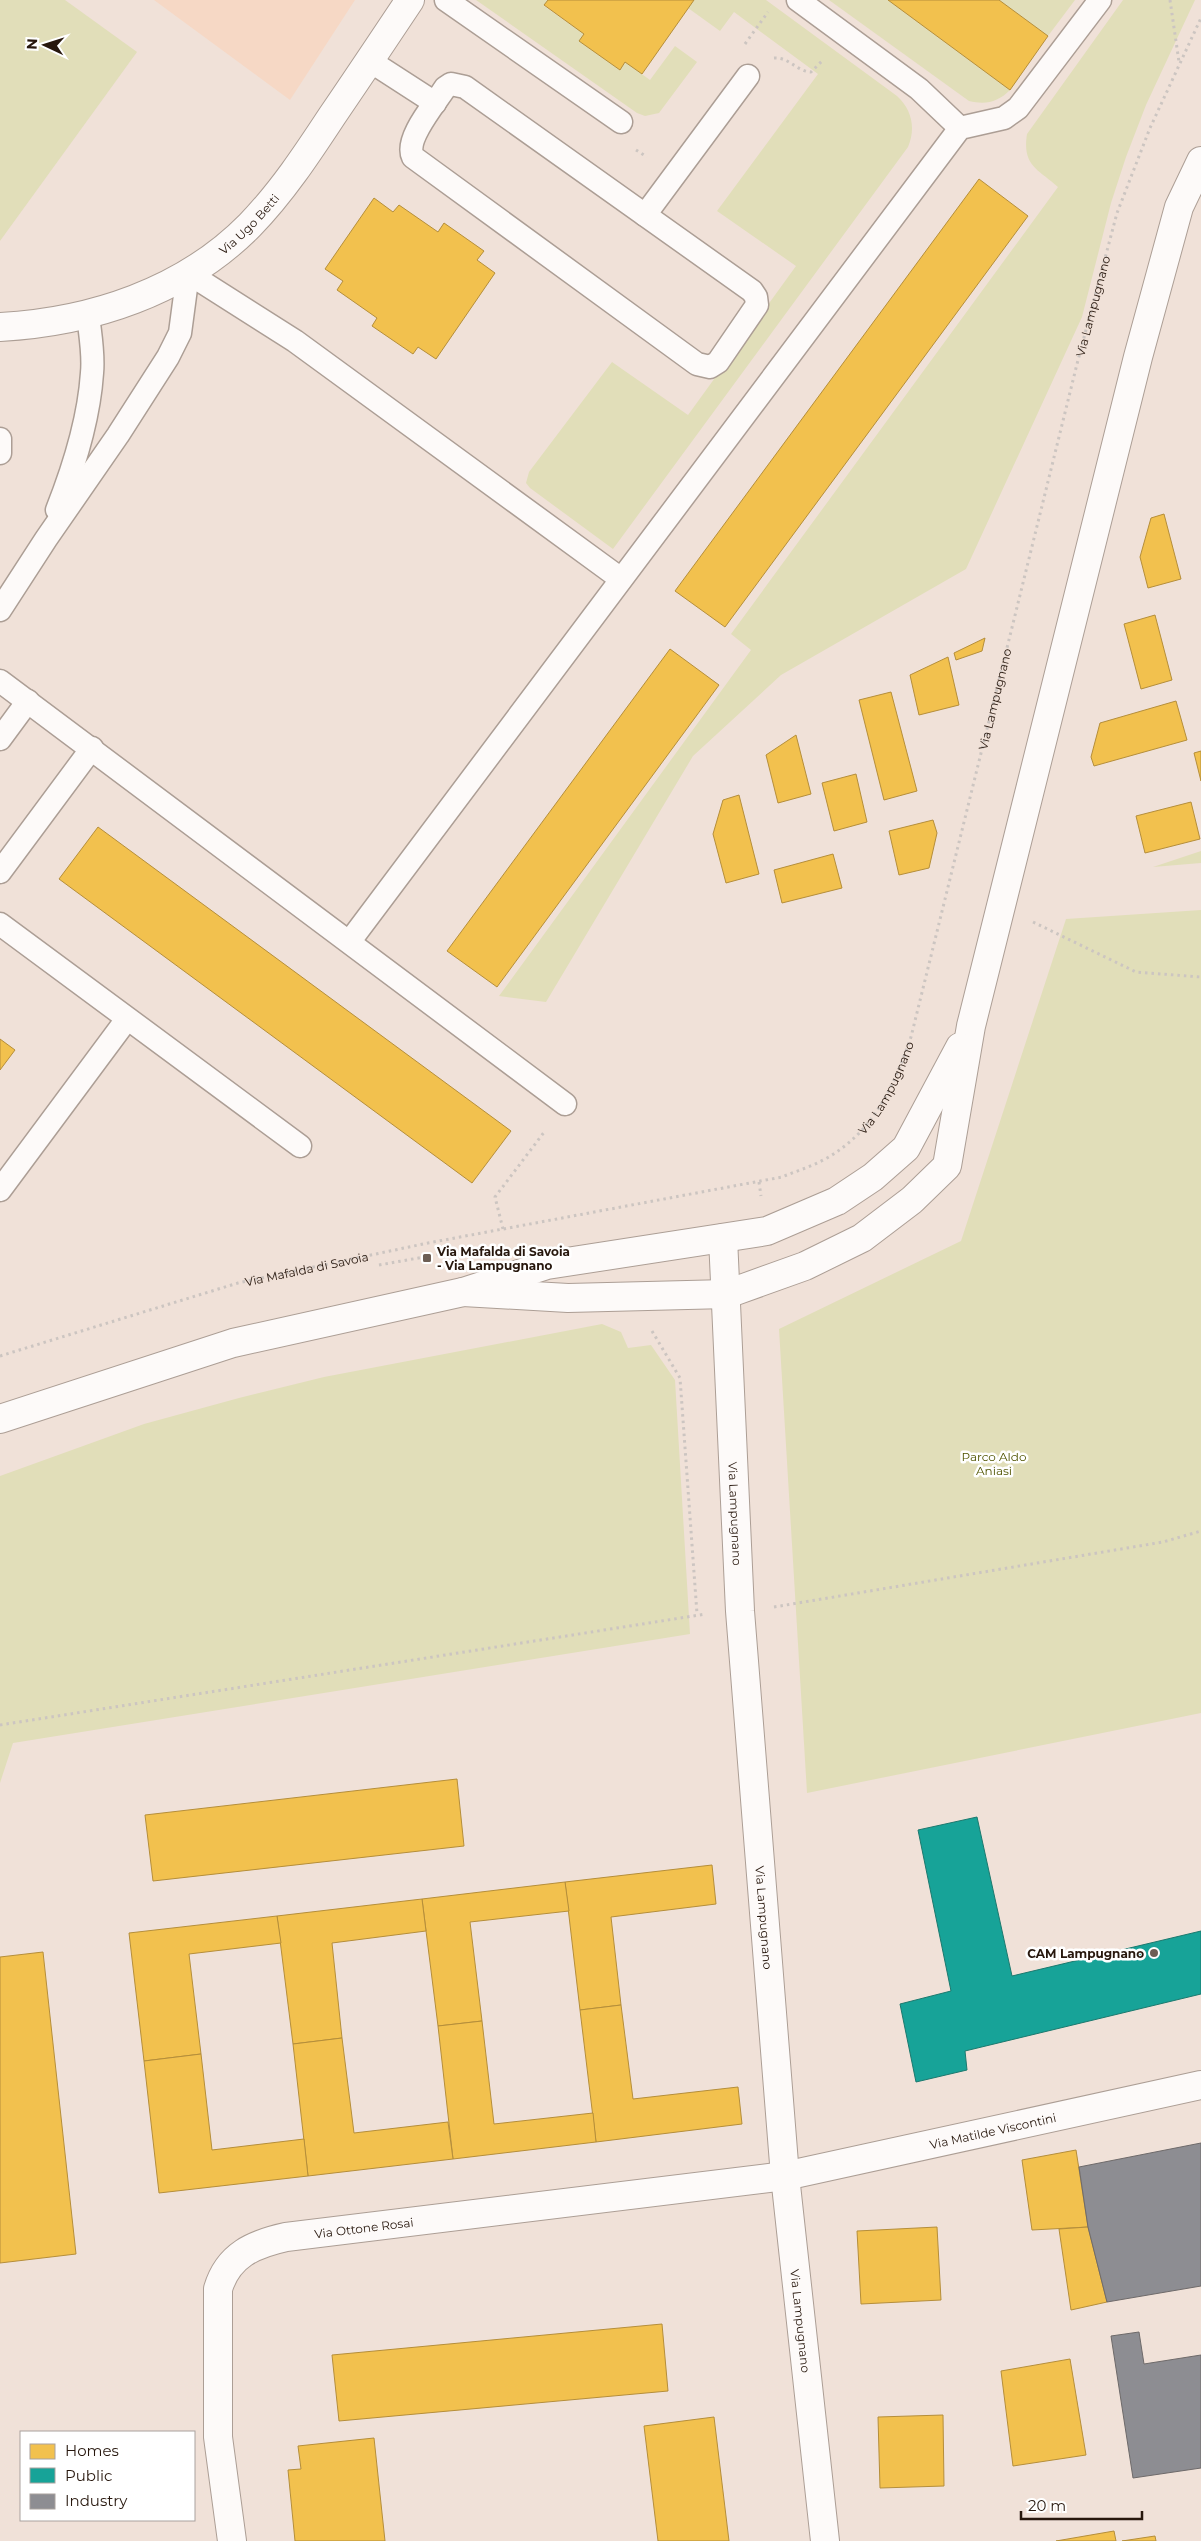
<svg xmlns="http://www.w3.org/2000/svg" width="1201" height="2541" viewBox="0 0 1201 2541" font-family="Montserrat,sans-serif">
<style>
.built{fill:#f6d8c5}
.green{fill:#e1deb9}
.homes{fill:#f2c14e;stroke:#b58e3a}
.public{fill:#17a398;stroke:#1c796e}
.industry{fill:#8d8d92;stroke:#6e6a6a}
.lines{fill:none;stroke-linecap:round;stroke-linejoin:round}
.service-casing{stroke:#ac9e95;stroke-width:25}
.minor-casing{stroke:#ac9e95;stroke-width:30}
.tertiary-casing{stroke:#ac9e95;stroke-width:30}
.path{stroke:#ccc5c1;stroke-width:3;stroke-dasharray:2.5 4;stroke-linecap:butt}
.service{stroke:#fdfaf9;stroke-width:22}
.minor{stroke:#fdfaf9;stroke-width:28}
.tertiary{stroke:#fdfaf9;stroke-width:28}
.poi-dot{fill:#6d5e54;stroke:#fff;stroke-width:2}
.labels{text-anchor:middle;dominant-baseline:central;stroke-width:5;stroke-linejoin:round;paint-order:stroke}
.street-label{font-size:12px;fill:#27170d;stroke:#fff}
.poi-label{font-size:12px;font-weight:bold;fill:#27170d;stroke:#fff;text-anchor:start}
.park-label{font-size:12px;fill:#505401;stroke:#fff}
</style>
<rect width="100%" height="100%" fill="#f0e1d8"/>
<polygon class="built" points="154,0 355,0 290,100"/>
<g class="green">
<polygon points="0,0 65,0 137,52 0,241"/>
<polygon points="476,0 548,0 544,6 584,34 579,41 620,70 625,62 650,80 675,46 697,62 659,113 645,116 637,113"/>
<path d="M694,0H766L897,96C912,110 916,128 908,147L613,549L530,488L526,483L529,472L612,362L688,415L796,266L717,211L818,74L734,12L720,31L688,8Z"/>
<path d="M829,0H888L1010,90C998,102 986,105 969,101Z"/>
<polygon points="999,0 1075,0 1048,36"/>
<path d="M1123,0H1195L1146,105L1126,157L1111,203L1082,317L966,569L781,675L693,756L546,1002L499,996L751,650L731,634L1058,187C1038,169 1022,166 1027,134Z"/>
<polygon points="1201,851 1201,863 1153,867"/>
<polygon points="1201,910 1201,1713 807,1793 779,1329 961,1241 1066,919"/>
<polygon points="602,1324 621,1332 628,1348 651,1345 675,1380 690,1634 13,1743 0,1783 0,1476 144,1424 239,1398 324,1377"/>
</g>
<g class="homes">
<polygon points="548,0 694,0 642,74 625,62 620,70 579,41 584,34 544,5"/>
<polygon points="888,0 999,0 1048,36 1010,90"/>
<polygon points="979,179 1028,216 725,627 675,591"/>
<polygon points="374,198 393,212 399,205 438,232 444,223 484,251 477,260 495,273 436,359 418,347 413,354 372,326 377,318 337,290 343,281 325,269"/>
<polygon points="1164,514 1181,579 1148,588 1140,557 1151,518"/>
<polygon points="1155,615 1172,680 1141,689 1124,624"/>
<polygon points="985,638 982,651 956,660 954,653"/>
<polygon points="670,649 719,685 497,987 447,951"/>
<polygon points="948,657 959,705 919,715 910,675"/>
<polygon points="891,692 917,791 884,800 859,700"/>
<polygon points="1176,701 1187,740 1094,766 1091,757 1100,723"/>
<polygon points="796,735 811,794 778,803 766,755"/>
<polygon points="1201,751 1201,781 1194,753"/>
<polygon points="856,774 867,822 834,831 822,783"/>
<polygon points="739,795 759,874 726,883 713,834 723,800"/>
<polygon points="1191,802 1200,839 1145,853 1136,816"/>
<polygon points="933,820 937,833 929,868 899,875 889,831"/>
<polygon points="98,827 511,1131 472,1183 59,879"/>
<polygon points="833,854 842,888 782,903 774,870"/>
<polygon points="0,1039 15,1050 0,1070"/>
<polygon points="457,1779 464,1846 153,1881 145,1815"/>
<polygon points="712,1865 716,1904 611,1917 621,2005 580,2010 565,1882"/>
<polygon points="565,1882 569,1911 470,1922 482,2021 438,2026 422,1899"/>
<polygon points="422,1899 426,1931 332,1943 342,2038 293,2044 277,1916"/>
<polygon points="277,1916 281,1943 189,1954 201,2054 144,2061 129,1933"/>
<polygon points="43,1952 76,2254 0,2263 0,1957"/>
<polygon points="621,2005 633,2099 738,2087 742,2124 596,2142 580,2010"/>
<polygon points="482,2021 494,2124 593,2113 596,2142 453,2159 438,2026"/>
<polygon points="342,2038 354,2133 448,2122 453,2159 308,2176 293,2044"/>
<polygon points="201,2054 212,2150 304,2139 308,2176 159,2193 144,2061"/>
<polygon points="1076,2150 1088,2227 1032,2230 1022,2160"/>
<polygon points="937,2227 941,2300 861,2304 857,2231"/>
<polygon points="1088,2227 1107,2302 1071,2310 1059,2229"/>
<polygon points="662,2324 668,2391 339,2421 332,2355"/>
<polygon points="1070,2359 1086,2455 1013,2466 1001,2371"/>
<polygon points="943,2415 944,2486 880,2488 878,2417"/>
<polygon points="714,2417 729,2541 658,2541 644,2426"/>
<polygon points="374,2438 385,2541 295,2541 288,2470 301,2469 298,2446"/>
<polygon points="1114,2531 1116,2541 1056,2541"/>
<polygon points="1155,2536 1156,2541 1122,2541"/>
</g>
<polygon class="public" points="977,1817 1012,1976 1201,1931 1201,1994 965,2051 967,2070 916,2082 900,2004 951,1991 918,1830"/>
<g class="industry">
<polygon points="1201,2143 1201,2286 1107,2302 1088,2227 1079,2167"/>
<polygon points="1139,2332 1144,2364 1201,2355 1201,2468 1133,2478 1111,2336"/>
</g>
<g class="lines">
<g class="service-casing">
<g id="service">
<polyline points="446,0 621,122"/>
<polyline points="798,0 919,89 960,128"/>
<polyline points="370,61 435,103"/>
<path d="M451,84L465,87L752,291L756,297L757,305L718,362L710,367L697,364L413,157C404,139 435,104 445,88Z"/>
<polyline points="645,215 748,76"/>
<polyline points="0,439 0,453"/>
<path d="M57,510C74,467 89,419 92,373C94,354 90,334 88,315"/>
<polyline points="0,610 46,539 118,435 168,357 180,333 188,273 295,341 621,579"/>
<polyline points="0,681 565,1104"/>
<polyline points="0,739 28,701"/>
<polyline points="0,872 92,748"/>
<polyline points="0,924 300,1146"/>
<polyline points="350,941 960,128 1004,118 1018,108 1100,0"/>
<polyline points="0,1190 127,1019"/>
</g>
</g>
<g class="minor-casing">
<g id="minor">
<path id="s2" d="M0,327C91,322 184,292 250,225C282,192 307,154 332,116C358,78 384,39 410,0"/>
<path id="s3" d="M232,2541L218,2437V2289C228,2255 254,2244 286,2237L785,2176L1201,2085"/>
</g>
</g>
<g class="tertiary-casing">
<g id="tertiary">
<path id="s4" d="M723,1238L740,1611L785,2176L825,2541"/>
<polyline points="463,1292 568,1298 727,1294 805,1266 862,1238 912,1200 947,1166 971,1026 1138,357 1179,207 1201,161"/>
<polyline points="0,1419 233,1343 463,1292 547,1265 767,1231 837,1201 873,1177 906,1148 960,1047"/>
</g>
</g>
<g class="path">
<polyline points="1170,0 1179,62"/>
<polyline points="745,44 768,12"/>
<path d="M774,58C789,57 796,71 811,72L823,60"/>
<polyline points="636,150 647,157"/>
<polyline points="1033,922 1136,972 1201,977"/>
<polyline points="759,1182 761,1196"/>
<polyline points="503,1229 495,1197 545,1131"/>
<polyline points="379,1265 441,1254"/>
<polyline points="652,1331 680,1378 697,1614"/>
<path id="s1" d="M0,1356L238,1283L428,1243L782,1177C796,1171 811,1167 825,1159C873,1133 894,1086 911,1037L1077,364L1117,213L1150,128L1201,18"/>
<polyline points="774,1607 1163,1542 1201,1531"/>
<polyline points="0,1725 706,1614"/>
</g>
<use href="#service" class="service"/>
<use href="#minor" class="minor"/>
<use href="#tertiary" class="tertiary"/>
</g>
<g class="poi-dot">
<rect x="422" y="1253" width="10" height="10" rx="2.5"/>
<circle cx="1154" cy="1953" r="5"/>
</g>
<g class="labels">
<g class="street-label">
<text stroke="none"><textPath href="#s2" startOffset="276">Via Ugo Betti</textPath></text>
<text stroke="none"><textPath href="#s1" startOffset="1756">Via Lampugnano</textPath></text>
<text stroke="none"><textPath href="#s1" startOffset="1351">Via Lampugnano</textPath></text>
<text stroke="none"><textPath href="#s1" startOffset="946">Via Lampugnano</textPath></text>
<text stroke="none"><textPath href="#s1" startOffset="319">Via Mafalda di Savoia</textPath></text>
<text stroke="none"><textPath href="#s4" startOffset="276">Via Lampugnano</textPath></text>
<text stroke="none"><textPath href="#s4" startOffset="681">Via Lampugnano</textPath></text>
<text stroke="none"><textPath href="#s3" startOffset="1059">Via Matilde Viscontini</textPath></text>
<text stroke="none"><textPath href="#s3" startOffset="422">Via Ottone Rosai</textPath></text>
<text stroke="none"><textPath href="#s4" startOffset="1086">Via Lampugnano</textPath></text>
</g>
<g class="poi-label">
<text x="437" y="1251">Via Mafalda di Savoia<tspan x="437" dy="14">- Via Lampugnano</tspan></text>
<text x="1144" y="1953" text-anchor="end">CAM Lampugnano</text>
</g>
<g class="park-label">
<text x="994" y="1456">Parco Aldo<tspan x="994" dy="14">Aniasi</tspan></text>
</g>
</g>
<rect x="20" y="2431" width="175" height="90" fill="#ffffff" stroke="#a9a29e"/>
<rect x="30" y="2444" width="25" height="15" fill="#f2c14e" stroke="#a9a29e"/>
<text x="65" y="2456" font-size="15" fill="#27170d">Homes</text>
<rect x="30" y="2468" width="25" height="15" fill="#17a398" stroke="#a9a29e"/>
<text x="65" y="2481" font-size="15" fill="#27170d">Public</text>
<rect x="30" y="2494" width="25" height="15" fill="#8d8d92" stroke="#a9a29e"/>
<text x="65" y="2506" font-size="15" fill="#27170d">Industry</text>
<g transform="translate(45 45) rotate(274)" stroke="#ffffff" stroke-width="4" paint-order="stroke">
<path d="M0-4L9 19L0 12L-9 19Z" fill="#27170d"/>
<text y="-8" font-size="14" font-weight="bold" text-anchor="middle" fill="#27170d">N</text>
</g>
<path d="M1021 2511v8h121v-8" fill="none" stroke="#27170d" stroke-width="2.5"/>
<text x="1028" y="2511" font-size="15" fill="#27170d" stroke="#ffffff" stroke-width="4" paint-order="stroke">20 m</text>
</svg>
